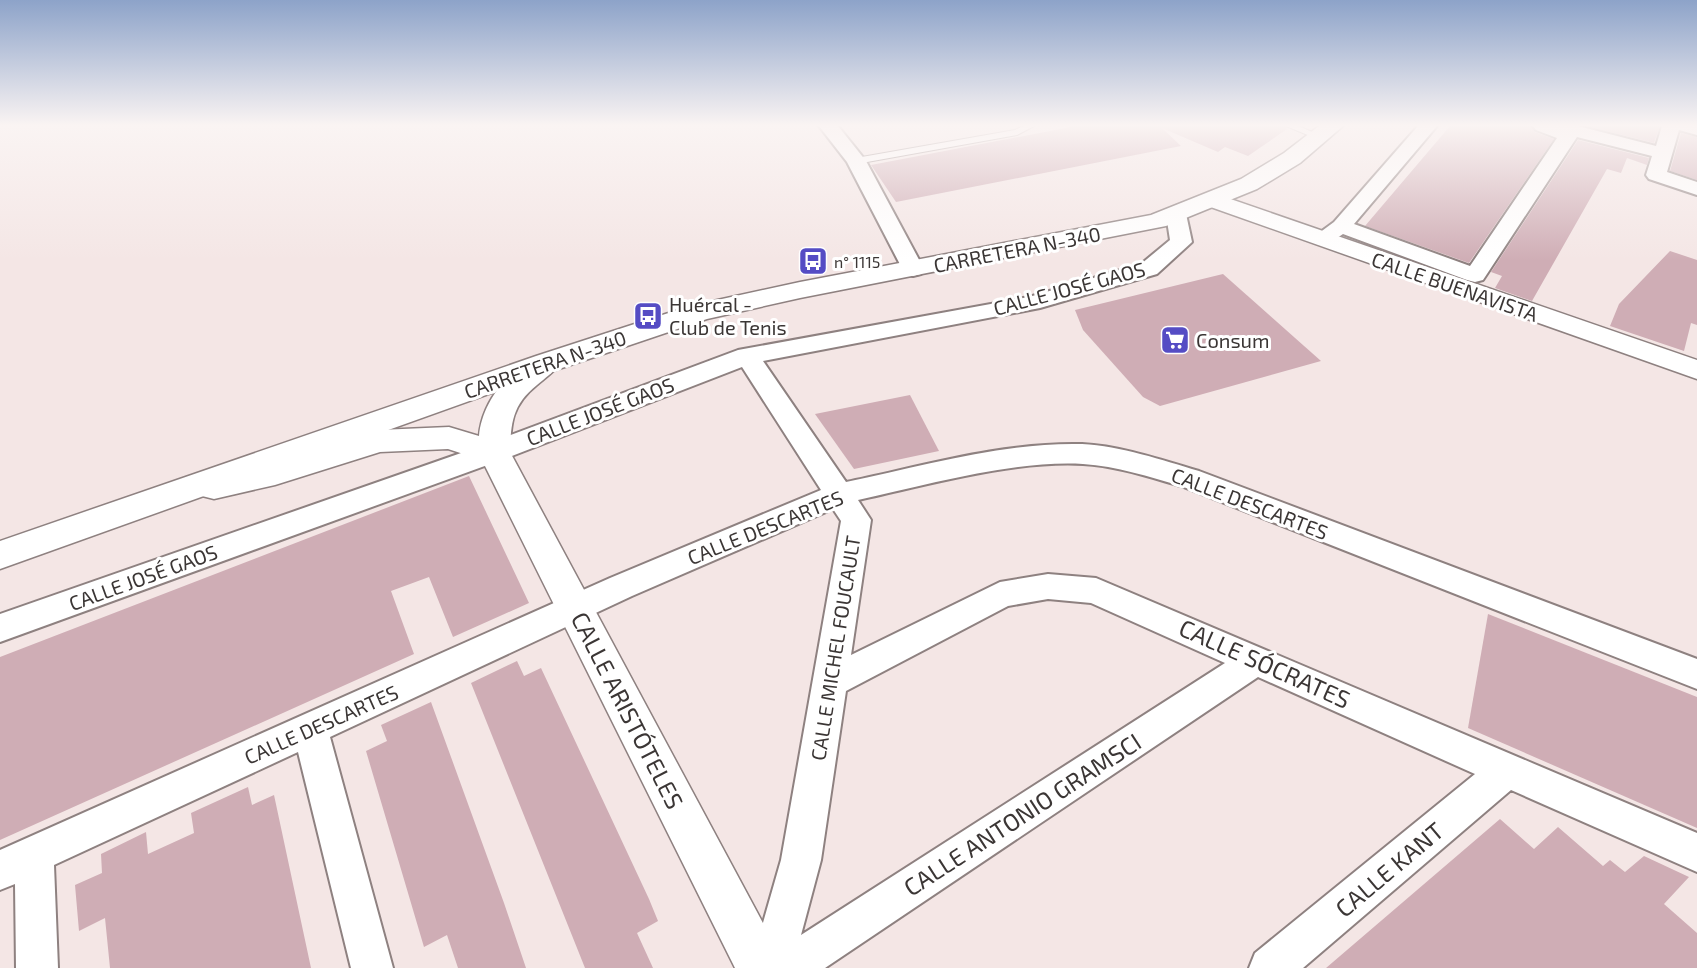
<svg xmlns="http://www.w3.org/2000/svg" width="1697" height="968" viewBox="0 0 1697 968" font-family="'Exo 2',sans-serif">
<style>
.building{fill:#cfadb5}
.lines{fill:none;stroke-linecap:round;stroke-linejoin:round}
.service-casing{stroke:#8e8180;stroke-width:2}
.minor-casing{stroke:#8e8180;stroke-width:4}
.tertiary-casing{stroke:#8e8180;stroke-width:3}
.trunk-casing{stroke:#8e8180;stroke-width:3}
.service{fill:#fff;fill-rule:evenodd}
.minor{fill:#fff;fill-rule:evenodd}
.tertiary{fill:#fff;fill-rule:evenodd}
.trunk{fill:#fff;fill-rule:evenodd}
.labels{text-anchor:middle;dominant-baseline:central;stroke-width:6;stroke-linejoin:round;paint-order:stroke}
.far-poi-label{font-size:16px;fill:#3b3635;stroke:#fff;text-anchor:start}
.street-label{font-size:20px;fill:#3b3635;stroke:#fff}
.poi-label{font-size:20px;fill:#3b3635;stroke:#fff;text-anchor:start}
.near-street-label{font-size:24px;fill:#3b3635;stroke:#fff}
</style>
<rect width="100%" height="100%" fill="#f4e6e5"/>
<g class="building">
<polygon points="1076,126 1284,126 1287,129 1248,156 1225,147 1218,152 1162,128 1181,146 896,202 871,165"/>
<polygon points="1450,126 1531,126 1535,132 1554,139 1469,263 1365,226"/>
<polygon points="1586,126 1660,126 1654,143"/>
<polygon points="1681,133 1697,137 1697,180 1670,171"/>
<polygon points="1578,140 1649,158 1647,165 1627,158 1621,173 1607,169 1532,301 1495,288 1502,276 1491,272"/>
<polygon points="1670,251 1697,260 1697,325 1691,323 1684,351 1610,326 1619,304"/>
<polygon points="1223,274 1321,361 1160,406 1143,397 1083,330 1075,310"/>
<polygon points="910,395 939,451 854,469 815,414"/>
<polygon points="469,476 529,603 453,637 429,577 391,591 414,654 0,840 0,657"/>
<polygon points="1488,614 1697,697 1697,828 1468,728"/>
<polygon points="517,661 524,676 541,668 649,899 658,921 637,933 653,968 585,968 471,683"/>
<polygon points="431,702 504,903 526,968 458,968 447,935 424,947 366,751 387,741 381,725"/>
<polygon points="248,787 252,805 274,795 311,968 110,968 105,918 79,931 75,885 102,873 101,854 146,832 148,854 194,833 191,813"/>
<polygon points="1500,819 1534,849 1558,827 1603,866 1610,860 1625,872 1644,856 1689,877 1664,904 1697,933 1697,968 1326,968"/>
</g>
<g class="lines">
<g class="service-casing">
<g id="service">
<polygon points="1023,126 1034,126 1017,135 856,164 851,161 856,158 1015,130"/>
<polygon points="1286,126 1298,126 1322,136 1315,138"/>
</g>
</g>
<g class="minor-casing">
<g id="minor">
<polygon points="819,126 838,126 866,161 924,269 921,274 913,276 905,274 847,162"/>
<path d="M1418,126H1437L1354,224L1470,266L1557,138L1536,130L1533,126H1578L1656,146L1662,126H1697V135L1679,130L1667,172L1697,182V195L1649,179L1646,175L1652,156L1577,137L1483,280L1475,282L1467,280L1343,234C1334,240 1329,243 1318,241L1315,236L1334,222Z"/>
<path d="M1176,208L1183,210L1186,214L1192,242L1157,274L1040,308L763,361L846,482C923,466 1003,442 1082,444C1121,446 1162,460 1199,471L1697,659V689L1181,486C1149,477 1117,466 1083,464C1013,460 927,485 858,500L871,520L851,655L1000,582L1048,574L1096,578L1697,833V872L1511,790L1303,968H1249L1255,953L1475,774L1258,677L825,968H750L781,860L841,521L833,509L632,596L330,737L393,968H351L298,752L54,865L58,968H16L15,884L0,890V850L610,578L821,490L742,367L504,459L0,642V614L484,445L738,350L1029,297L1141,264L1170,240L1166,214L1169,210ZM1048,599L1091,603L1225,663L801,935L821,860L846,691L1008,606Z"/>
</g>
</g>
<g class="tertiary-casing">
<g id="tertiary">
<polygon points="1213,193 1697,360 1697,379 1205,205 1201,200 1205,195"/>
<path d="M546,354L556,356L561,363C554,372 545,378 537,385C512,405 511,423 510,452L778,951L785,968H735L482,460L448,449L380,452L275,485L214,499L202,496L197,487L202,478L275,461L379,430L449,427L479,436C482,401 512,363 546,354Z"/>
</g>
</g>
<g class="trunk-casing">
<polygon id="trunk" points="1319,126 1343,126 1300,163 1257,189 1166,226 800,298 707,319 556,370 0,569 0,541 536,356 690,306 800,282 1151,215 1241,179 1284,153"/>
</g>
<use href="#service" class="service"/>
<use href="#minor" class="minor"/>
<use href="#tertiary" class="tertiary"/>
<use href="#trunk" class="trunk"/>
</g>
<linearGradient id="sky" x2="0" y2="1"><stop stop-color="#8da3c9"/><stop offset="0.48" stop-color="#faf4f3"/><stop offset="1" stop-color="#faf4f3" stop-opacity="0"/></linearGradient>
<rect width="1697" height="261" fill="url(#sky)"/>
<defs>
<g id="bus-square" transform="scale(1.5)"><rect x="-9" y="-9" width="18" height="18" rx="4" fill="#554cc4" stroke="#fff"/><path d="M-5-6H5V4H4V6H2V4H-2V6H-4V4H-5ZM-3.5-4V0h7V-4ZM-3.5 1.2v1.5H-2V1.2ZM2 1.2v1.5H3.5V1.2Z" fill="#fff"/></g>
<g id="supermarket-square" transform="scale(1.5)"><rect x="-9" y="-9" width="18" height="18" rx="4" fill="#554cc4" stroke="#fff"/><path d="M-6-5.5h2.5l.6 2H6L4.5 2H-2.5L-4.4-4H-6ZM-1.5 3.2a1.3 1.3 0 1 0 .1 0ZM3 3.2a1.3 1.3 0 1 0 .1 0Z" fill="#fff"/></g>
</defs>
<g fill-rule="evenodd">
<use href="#bus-square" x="813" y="261"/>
<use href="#bus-square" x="648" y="316"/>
<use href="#supermarket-square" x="1175" y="340"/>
</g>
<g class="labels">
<g class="far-poi-label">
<text x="834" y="261">n° 1115</text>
</g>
<g class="street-label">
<text transform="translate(1017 249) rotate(-11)">CARRETERA N-340</text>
<text transform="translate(1455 286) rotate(19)">CALLE BUENAVISTA</text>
<text transform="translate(1069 288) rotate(-15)">CALLE JOSÉ GAOS</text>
<text transform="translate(545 364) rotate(-19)">CARRETERA N-340</text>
<text transform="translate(600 411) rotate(-21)">CALLE JOSÉ GAOS</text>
<text transform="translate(1250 503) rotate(21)">CALLE DESCARTES</text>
<text transform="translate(765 527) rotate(-22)">CALLE DESCARTES</text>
<text transform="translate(143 577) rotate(-20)">CALLE JOSÉ GAOS</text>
<text transform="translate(835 648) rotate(-81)">CALLE MICHEL FOUCAULT</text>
<text transform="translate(321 724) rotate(-24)">CALLE DESCARTES</text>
</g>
<g class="poi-label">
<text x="669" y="304">Huércal -<tspan x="669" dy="23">Club de Tenis</tspan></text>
<text x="1196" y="340">Consum</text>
</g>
<g class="near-street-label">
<text transform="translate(1265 663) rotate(24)">CALLE SÓCRATES</text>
<text transform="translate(628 710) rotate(63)">CALLE ARISTÓTELES</text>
<text transform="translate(1022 814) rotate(-33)">CALLE ANTONIO GRAMSCI</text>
<text transform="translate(1389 869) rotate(-40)">CALLE KANT</text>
</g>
</g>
</svg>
